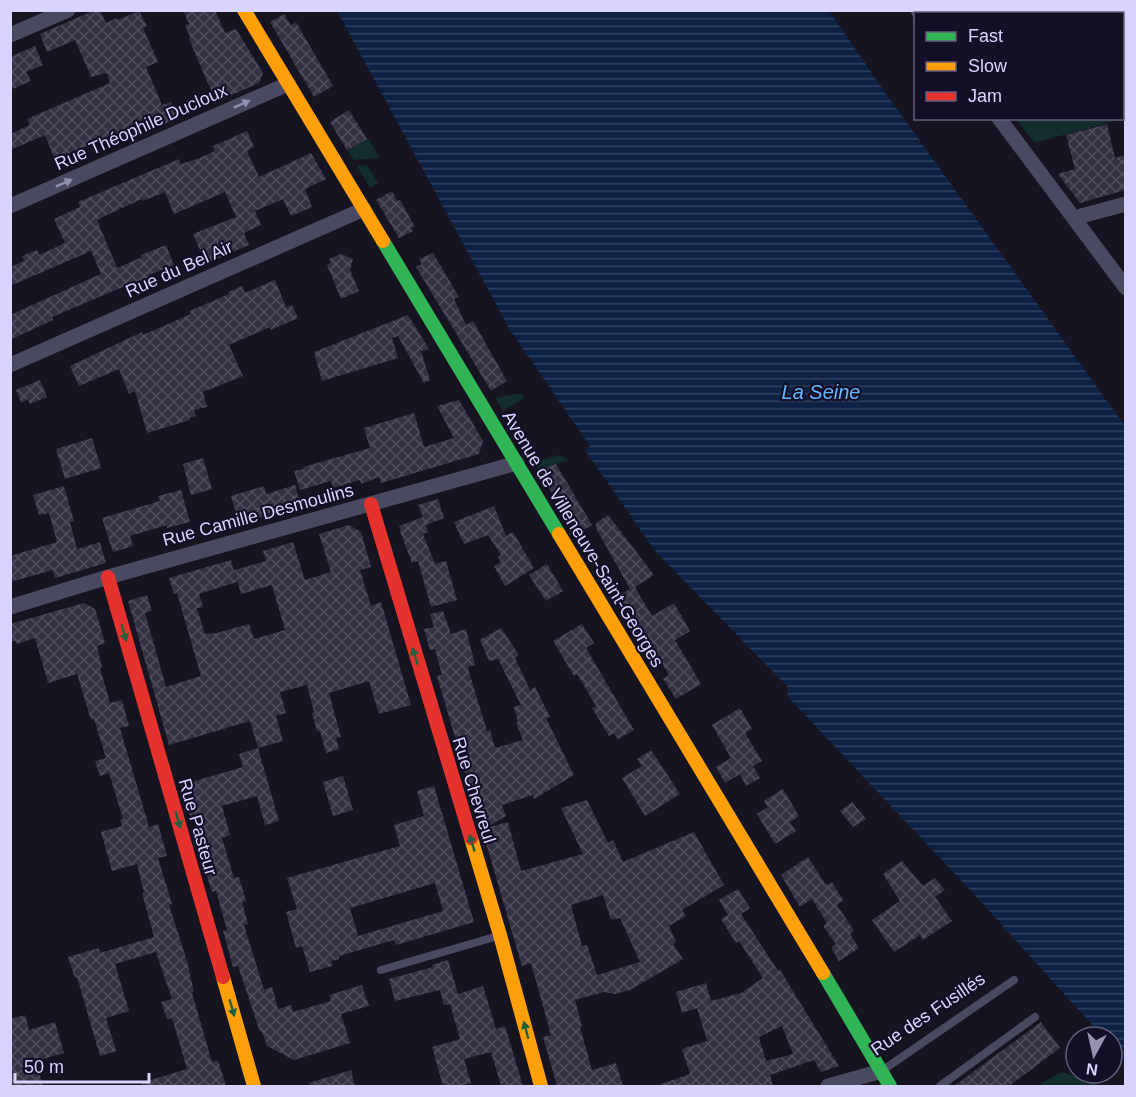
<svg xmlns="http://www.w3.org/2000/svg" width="1136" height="1097" viewBox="0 0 1136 1097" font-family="Helvetica,sans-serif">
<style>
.green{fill:#132c2d}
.water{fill:url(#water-rules)}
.building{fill:url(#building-cross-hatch);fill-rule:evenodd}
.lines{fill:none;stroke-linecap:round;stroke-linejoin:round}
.lane{stroke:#4a4962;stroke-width:8}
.street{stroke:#4a4962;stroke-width:15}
.fast{stroke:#30b455;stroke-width:14}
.slow{stroke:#ff9f0a;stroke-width:14}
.jam{stroke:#e5322d;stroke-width:14}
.oneway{fill:#928eb0}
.oneway2{fill:#22623e}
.labels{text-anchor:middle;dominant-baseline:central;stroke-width:4.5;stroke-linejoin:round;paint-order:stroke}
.street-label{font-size:18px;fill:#d9d4ff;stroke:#130f26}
.water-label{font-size:20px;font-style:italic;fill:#62b6ff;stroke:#130f26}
</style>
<defs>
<pattern id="water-rules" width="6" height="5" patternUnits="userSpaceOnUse" patternTransform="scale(1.5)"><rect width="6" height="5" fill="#0d2144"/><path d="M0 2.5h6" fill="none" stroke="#304060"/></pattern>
<pattern id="building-cross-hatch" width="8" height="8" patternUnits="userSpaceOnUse" patternTransform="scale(1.5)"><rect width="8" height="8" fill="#343243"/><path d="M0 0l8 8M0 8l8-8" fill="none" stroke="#514f5f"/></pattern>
</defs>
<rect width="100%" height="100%" fill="#161421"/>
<g class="green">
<polygon points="936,11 1125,11 1125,118 1035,143 1016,119 1122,118 1122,14 938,14"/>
<polygon points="368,138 380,158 354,160 347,150"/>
<polygon points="367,165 378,183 370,188 357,166"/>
<polygon points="521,393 525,398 503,411 495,398"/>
<polygon points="558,455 564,457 568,460 538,470 535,462"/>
<polygon points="1061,1072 1089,1078 1099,1086 1037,1086"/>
</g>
<polygon class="water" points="337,11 829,11 884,91 1125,426 1125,1062 1112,1047 1112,1037 1103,1037 973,893 788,697 787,686 656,552 585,450 590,446 510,330"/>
<g class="building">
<polygon points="95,10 100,10 106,23 117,18 118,20 139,11 147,26 143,28 158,62 146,67 162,105 171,102 178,118 143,134 141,129 113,143 110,136 55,160 45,135 10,150 10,134 30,125 27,119 110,83 107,73 91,77 75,40 47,52 40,34"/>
<polygon points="183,10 215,10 225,33 236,29 263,73 259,83 216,102 189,39 191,39 185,25 189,24"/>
<polygon points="284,14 291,25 296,22 333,86 314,97 270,22"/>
<polygon points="35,46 43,65 26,72 31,81 10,90 10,57"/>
<polygon points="349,110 367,139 347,150 330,122"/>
<polygon points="1107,124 1115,158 1125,155 1125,190 1080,203 1058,174 1075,169 1066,135"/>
<polygon points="247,131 254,147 247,151 259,177 311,153 326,179 305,189 312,207 291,216 283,199 255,211 261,225 244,233 249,245 206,264 193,234 236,217 225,192 174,214 165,192 143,201 142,199 111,213 97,220 117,268 142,257 141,255 166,245 174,265 149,275 150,277 126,288 125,286 52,317 53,320 10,340 10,315 101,274 91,251 10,286 10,267 24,261 22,256 37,250 39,255 65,243 54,219 80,207 78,202 179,159 181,164 197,159 215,151 213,146"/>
<polygon points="392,191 397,201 400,200 415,227 411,228 413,231 399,238 376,200"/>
<polygon points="433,253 459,297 454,299 466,325 473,321 507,381 491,391 416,267 422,264 419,259"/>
<polygon points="341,254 353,259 350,270 359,291 341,299 327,265 331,263 329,259"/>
<polygon points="275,280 286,307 292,305 298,318 271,330 270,327 229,345 243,376 203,392 207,407 194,410 196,416 189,418 190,420 147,433 135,391 129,394 119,369 79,386 70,366 142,332 143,335 191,314 190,311 229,294 228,292 242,286 245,293"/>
<polygon points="408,315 429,349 421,351 430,380 424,383 398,336 392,338 398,358 322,381 314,352"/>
<polygon points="40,380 47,397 30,404 28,399 21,403 16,390"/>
<polygon points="459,400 483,441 479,454 381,483 379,477 361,484 360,480 333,488 331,481 300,490 294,471 304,469 303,467 370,448 364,428 414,413 424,447 454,438 437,406"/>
<polygon points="92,438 101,468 65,479 56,449"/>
<polygon points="203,458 212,489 191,495 183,464"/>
<polygon points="556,464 592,525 577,534 538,470"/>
<polygon points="295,485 301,506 252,520 250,512 237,516 231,496 264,486 266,494"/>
<polygon points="64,486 74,521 70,522 77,549 100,542 106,563 55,578 53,570 10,582 10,556 57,542 49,513 39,515 33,495"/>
<polygon points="181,490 190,522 167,528 167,525 130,536 133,546 113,552 102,518 160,501 158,496"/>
<polygon points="438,499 444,518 426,525 428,532 423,534 435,564 446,561 457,600 431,607 418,561 412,563 400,531 401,531 399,526 423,517 418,505"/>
<polygon points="494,506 506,536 513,532 534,568 505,586 494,566 501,562 498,557 501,555 488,535 464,544 454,522"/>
<polygon points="608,515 654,575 635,587 652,616 674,603 690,631 675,640 701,684 676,699 663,679 669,675 655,652 649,655 615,598 630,589 596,528 596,523"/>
<polygon points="349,525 361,532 371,567 360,570 371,606 381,602 411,705 379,714 369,681 329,693 341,737 336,738 339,749 326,753 320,731 317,731 312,713 314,712 307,685 280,692 286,713 276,716 283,741 258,748 250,721 169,745 128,601 147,595 152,611 145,613 166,687 201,676 177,593 174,594 169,578 231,560 237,582 199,594 203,607 197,608 205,634 217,633 249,624 254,639 285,630 272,585 241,594 234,570 266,561 263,551 293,542 305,580 331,572 319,534"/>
<polygon points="547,564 563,591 546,601 529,575"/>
<polygon points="84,603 95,609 98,619 105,643 97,646 102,667 100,668 110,703 122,700 129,726 120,728 149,827 158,824 167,856 158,858 172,904 169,905 187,961 194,992 192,993 212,1062 218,1060 226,1086 142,1086 141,1083 187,1069 172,1018 167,1019 161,1002 172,999 156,952 115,964 129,1011 106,1018 116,1051 100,1056 77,977 75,978 68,957 99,948 100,953 154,937 142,893 144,892 137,864 112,871 101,832 122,826 120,820 123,819 109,773 100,776 95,761 106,758 94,719 91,720 77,674 48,683 35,638 17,644 16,641 10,642 10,624"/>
<path d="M443,611L451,634L466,629L475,665L468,667L469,672L487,731L490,730L495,748L523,740L516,723L518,722L514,707L521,705L498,659L489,661L480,640L501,628L519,655L515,658L530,690L535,687L550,717L546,718L574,775L534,799L533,795L502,805L506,816L486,828L508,822L521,871L583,854L561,808L587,800L608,843L613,840L623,862L694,832L724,885L682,910L686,916L669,926L676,942L673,944L683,959L630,990L615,994L604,992L575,1000L582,1026L580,1027L592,1070L616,1063L623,1086H557L543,1037L551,1035L531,963L522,966L437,676L442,675L435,649L430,650L424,629L434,627L430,614ZM603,895L611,920L620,918L640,962L597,975L587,945L582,946L571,905Z"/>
<polygon points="582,624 594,643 586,648 634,730 618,739 614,733 609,736 592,708 596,706 577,674 574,676 553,641"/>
<polygon points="740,708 752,729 745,733 762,761 753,766 760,778 746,786 740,774 725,783 716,767 731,758 712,725"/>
<polygon points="258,748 279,821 265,825 257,796 222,806 230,835 222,838 234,878 239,877 246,901 242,902 248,924 244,925 264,990 272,987 278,1009 291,1005 293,1012 331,1001 329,995 362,985 369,1006 341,1014 350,1043 294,1060 267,1046 262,1032 260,1032 238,966 233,967 223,931 227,930 216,891 212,892 205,870 210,869 195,814 190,816 181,785 243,767 239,754"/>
<polygon points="651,750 680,794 645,816 622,778 642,766 637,759"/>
<polygon points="343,776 353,810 333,816 323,782"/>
<path d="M434,786L474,922L396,945L394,940L339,956V959L331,961L332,966L310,972L302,946L296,948L286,912L297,909L287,878L400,846L394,825L424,816L417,791ZM435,883L443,911L358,936L350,908Z"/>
<polygon points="783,789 799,816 790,822 796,831 775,844 757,814 768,807 764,801"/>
<polygon points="852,802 866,819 853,827 840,811"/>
<polygon points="808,857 826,885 832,882 843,900 837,905 854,931 850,934 859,948 839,961 831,947 836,944 823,926 827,923 812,899 800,907 781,875"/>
<polygon points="902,861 923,886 935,878 945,890 935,897 952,921 923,940 920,935 894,952 872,920 900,901 883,874"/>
<path d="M738,889L750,908L741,914L778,971L780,970L839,1066L821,1072L814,1060L770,1075L773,1086H661V1084L690,1074L682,1049L707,1041L697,1008L682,1013L676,992L706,983L711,1001L741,993L763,978L739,941L736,943L721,919L728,915L719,900ZM782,1026L793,1054L766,1061L759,1037Z"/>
<polygon points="448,960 458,994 483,986 496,1029 505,1026 523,1086 501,1086 491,1052 464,1059 471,1083 459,1086 443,1086 432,1047 460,1039 450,1004 444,1005 440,990 395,1001 389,979 433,967 432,965"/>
<polygon points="25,1015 29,1030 55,1022 64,1053 36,1061 43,1086 10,1086 10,1019"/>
<polygon points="1041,1022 1060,1048 1009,1086 954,1086"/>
<polygon points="351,1070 355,1086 310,1086 309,1083"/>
</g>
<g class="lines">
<g class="lane">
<polyline points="381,970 498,936"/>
<polyline points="883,1070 1014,980"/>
<polyline points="940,1086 1035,1017"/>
</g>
<g class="street">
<polyline points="918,10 920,14"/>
<polyline points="10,35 68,10"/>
<polyline points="999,118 1126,288"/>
<polyline points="10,206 288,84"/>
<polyline points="1081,216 1126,204"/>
<polyline points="10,365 364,209"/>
<polyline points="10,607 108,577 517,463"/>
<polyline points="828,1086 882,1071"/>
</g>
<g class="fast">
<polyline points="383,241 559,534"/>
<polyline points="823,973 890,1086"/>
</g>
<g class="slow">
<polyline points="244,10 383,241"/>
<polyline points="559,534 823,973"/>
<polyline points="471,838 500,935 541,1086"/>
<polyline points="223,977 254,1086"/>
</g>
<g class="jam">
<polyline points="371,504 471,838"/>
<polyline points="108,577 223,977"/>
</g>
</g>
<defs><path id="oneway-solid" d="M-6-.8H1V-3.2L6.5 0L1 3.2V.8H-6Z" transform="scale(1.5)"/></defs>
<g class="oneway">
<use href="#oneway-solid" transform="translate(242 104) rotate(-24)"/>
<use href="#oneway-solid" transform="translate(64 183) rotate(-24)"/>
</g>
<g class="oneway2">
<use href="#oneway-solid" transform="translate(124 633) rotate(74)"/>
<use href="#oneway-solid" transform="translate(415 656) rotate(-107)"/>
<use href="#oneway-solid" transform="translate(178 820) rotate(74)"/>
<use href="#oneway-solid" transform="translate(472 843) rotate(-107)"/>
<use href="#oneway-solid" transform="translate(232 1008) rotate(74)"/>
<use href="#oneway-solid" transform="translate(526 1030) rotate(-105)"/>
</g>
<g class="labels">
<g class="street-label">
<text transform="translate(141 127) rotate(-24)">Rue Théophile Ducloux</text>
<text transform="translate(179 269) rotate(-24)">Rue du Bel Air</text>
<text transform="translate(258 515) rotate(-15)">Rue Camille Desmoulins</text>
<text transform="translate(583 539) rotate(59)">Avenue de Villeneuve-Saint-Georges</text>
<text transform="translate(474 790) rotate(73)">Rue Chevreul</text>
<text transform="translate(198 827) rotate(74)">Rue Pasteur</text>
<text transform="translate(928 1014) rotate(-34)">Rue des Fusillés</text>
</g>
<g class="water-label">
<text x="821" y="392">La Seine</text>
</g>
</g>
<rect width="1136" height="1097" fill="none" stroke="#d9d4ff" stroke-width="24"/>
<rect x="914" y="12" width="210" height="108" fill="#130f26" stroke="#625e7d" stroke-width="1.5"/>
<rect x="926" y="32" width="30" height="9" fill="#30b455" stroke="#625e7d" stroke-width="1.5"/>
<text x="968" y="42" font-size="18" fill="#d9d4ff">Fast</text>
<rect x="926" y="62" width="30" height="9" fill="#ff9f0a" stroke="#625e7d" stroke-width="1.5"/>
<text x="968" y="72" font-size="18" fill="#d9d4ff">Slow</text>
<rect x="926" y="92" width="30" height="9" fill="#e5322d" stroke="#625e7d" stroke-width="1.5"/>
<text x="968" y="102" font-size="18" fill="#d9d4ff">Jam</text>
<g transform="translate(1094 1055) rotate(188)"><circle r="28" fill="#130f26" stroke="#625e7d" stroke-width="1.5"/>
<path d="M0-4.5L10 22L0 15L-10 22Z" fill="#9591b1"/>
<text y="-9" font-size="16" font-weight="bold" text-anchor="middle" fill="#d9d4ff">N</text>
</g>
<path d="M15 1073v9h134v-9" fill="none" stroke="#d9d4ff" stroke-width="3"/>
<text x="24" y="1073" font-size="18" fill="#d9d4ff" stroke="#130f26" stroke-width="4.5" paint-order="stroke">50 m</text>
</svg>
